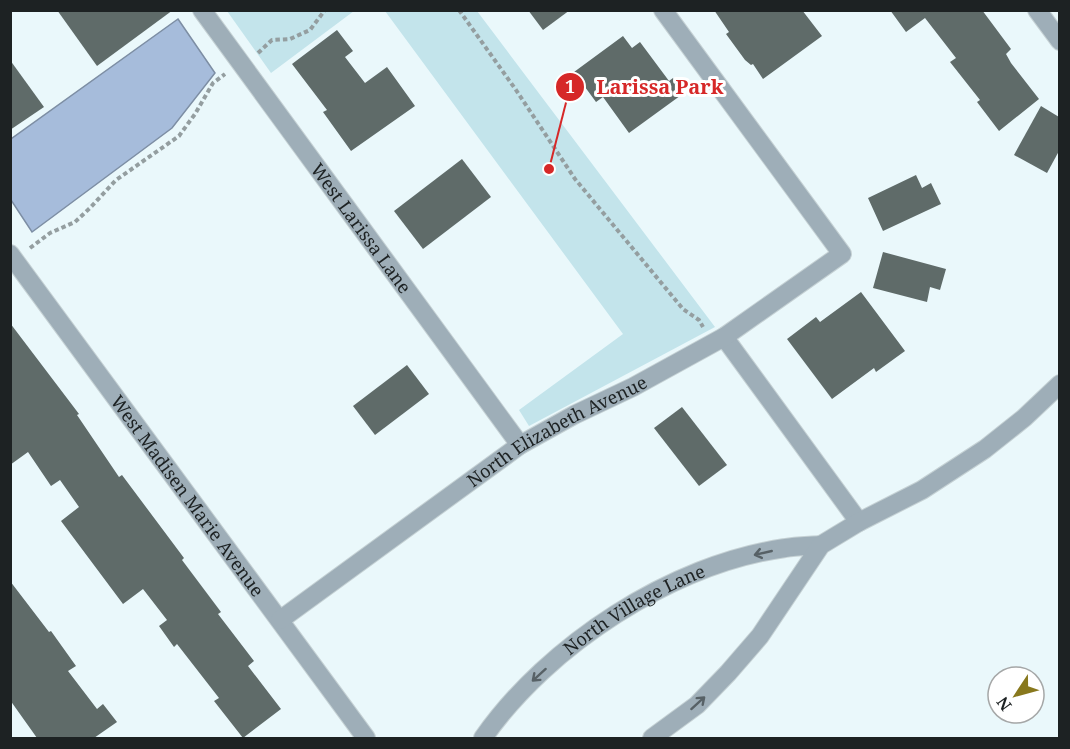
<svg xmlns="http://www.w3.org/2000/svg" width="1070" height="749" viewBox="0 0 1070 749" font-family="'Noto Serif',serif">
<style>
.green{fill:#c3e4eb}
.water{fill:#a6bcdb;stroke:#7d8ea4;stroke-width:1.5}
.building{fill:#5f6b69}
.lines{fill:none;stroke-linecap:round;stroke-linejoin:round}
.minor-casing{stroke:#c5d1d4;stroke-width:20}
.tertiary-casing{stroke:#c5d1d4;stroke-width:20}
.path{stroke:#949ea0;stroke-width:4;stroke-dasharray:4.5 3;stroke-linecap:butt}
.minor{stroke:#9eaeb8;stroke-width:18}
.tertiary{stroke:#9eaeb8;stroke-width:18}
.oneway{stroke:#576166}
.labels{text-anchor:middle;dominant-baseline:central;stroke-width:6;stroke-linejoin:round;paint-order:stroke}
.street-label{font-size:18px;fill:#1d2223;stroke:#fff}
.leader{fill:none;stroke:#d62828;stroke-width:2}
.callout-dot{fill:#d62828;stroke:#fff;stroke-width:2}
.mark-label{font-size:18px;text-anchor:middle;font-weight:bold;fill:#fff}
.callout-label{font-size:20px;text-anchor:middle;font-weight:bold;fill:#d62828;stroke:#fff;stroke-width:6;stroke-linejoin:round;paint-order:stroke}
</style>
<rect width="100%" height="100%" fill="#eaf8fb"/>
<g class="green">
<polygon points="227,11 354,11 271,73"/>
<polygon points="385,11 477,11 715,327 529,426 519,410 623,334"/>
</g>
<polygon class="water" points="178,19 215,73 172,128 32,232 11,200 11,139"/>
<g class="building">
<polygon points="57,10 173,10 97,66"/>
<polygon points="528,10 570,10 543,30"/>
<polygon points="714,10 802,10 822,36 763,79 753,64 751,65 745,60 726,34 729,32"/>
<polygon points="890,10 982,10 1011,49 1006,54 1011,63 1039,99 999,131 977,102 980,100 950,62 956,58 925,18 906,32"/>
<polygon points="337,30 353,51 345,57 365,83 387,67 415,106 351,151 323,112 327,110 292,64"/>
<polygon points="623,36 632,48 640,42 669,81 673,78 684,93 629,133 603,97 596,102 574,72"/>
<polygon points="10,60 44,107 10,130"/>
<polygon points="1041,106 1059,117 1059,151 1047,173 1014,155"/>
<polygon points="462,159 491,197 423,249 394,211"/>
<polygon points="916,175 922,188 931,183 941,204 883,231 868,198"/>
<polygon points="883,252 946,269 940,290 930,287 927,302 873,288"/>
<polygon points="861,292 905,351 876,372 874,368 832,399 787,339 816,317 820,322"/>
<polygon points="10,323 79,414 77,415 119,477 122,475 184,558 182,560 221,612 218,614 254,661 248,666 281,709 243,738 214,701 219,698 177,644 174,647 159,626 167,620 143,589 123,604 61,521 79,507 60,480 51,486 28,452 10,465"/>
<polygon points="407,365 429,394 375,435 353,406"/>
<polygon points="682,407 727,465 699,486 654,428"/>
<polygon points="10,581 49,632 51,631 76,666 68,671 97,709 103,704 117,722 94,738 37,738 10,700"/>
</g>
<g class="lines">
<g class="minor-casing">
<g id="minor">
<path id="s1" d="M202,10L520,445"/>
<polyline points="1037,10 1060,41"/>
<path id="s2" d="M10,254L366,738"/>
<polyline points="724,337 859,522"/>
<path id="s3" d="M280,620L520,445L574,415L633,387L724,337L842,254L663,10"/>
</g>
</g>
<g class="tertiary-casing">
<g id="tertiary">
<path id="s4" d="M483,738C548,645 672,564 785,548C797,546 809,546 821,545"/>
<polyline points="652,738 697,705 728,673 760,636 821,545 859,522 922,490 985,449 1024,418 1060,384"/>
</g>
</g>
<g class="path">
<polyline points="459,10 516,90 575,179 683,309 699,320 703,327"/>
<polyline points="258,53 272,40 290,39 310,30 325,10"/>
<polyline points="30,248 50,233 75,222 90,208 116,180 179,136 195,114 213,83 225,74"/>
</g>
<use href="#minor" class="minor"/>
<use href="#tertiary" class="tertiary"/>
</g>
<defs><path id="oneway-shaft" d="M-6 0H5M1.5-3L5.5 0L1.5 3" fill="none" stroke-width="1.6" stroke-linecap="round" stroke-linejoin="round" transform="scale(1.5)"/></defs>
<g class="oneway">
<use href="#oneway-shaft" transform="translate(763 553) rotate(167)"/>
<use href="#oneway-shaft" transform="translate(539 675) rotate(138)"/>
<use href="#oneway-shaft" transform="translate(698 703) rotate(-42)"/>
</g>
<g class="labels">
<g class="street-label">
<text stroke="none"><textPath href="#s1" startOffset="270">West Larissa Lane</textPath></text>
<text stroke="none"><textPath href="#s3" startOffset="336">North Elizabeth Avenue</textPath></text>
<text stroke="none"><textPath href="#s2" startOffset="300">West Madisen Marie Avenue</textPath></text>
<text stroke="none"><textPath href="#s4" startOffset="201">North Village Lane</textPath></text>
</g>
</g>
<path class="leader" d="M549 169L570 87"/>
<g class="callout-dot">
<circle cx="549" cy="169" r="6"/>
<circle cx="570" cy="87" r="15"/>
</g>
<g class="mark-label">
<text x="570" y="93">1</text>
</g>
<g class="callout-label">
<text x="660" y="94">Larissa Park</text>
</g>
<rect width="1070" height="749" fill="none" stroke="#1d2223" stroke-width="24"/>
<g transform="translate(1016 695) rotate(234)"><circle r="28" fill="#ffffff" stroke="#a5a7a7" stroke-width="1.5"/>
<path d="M0-4.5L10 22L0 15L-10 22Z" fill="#88781d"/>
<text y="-9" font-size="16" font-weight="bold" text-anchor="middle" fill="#1d2223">N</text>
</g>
</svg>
